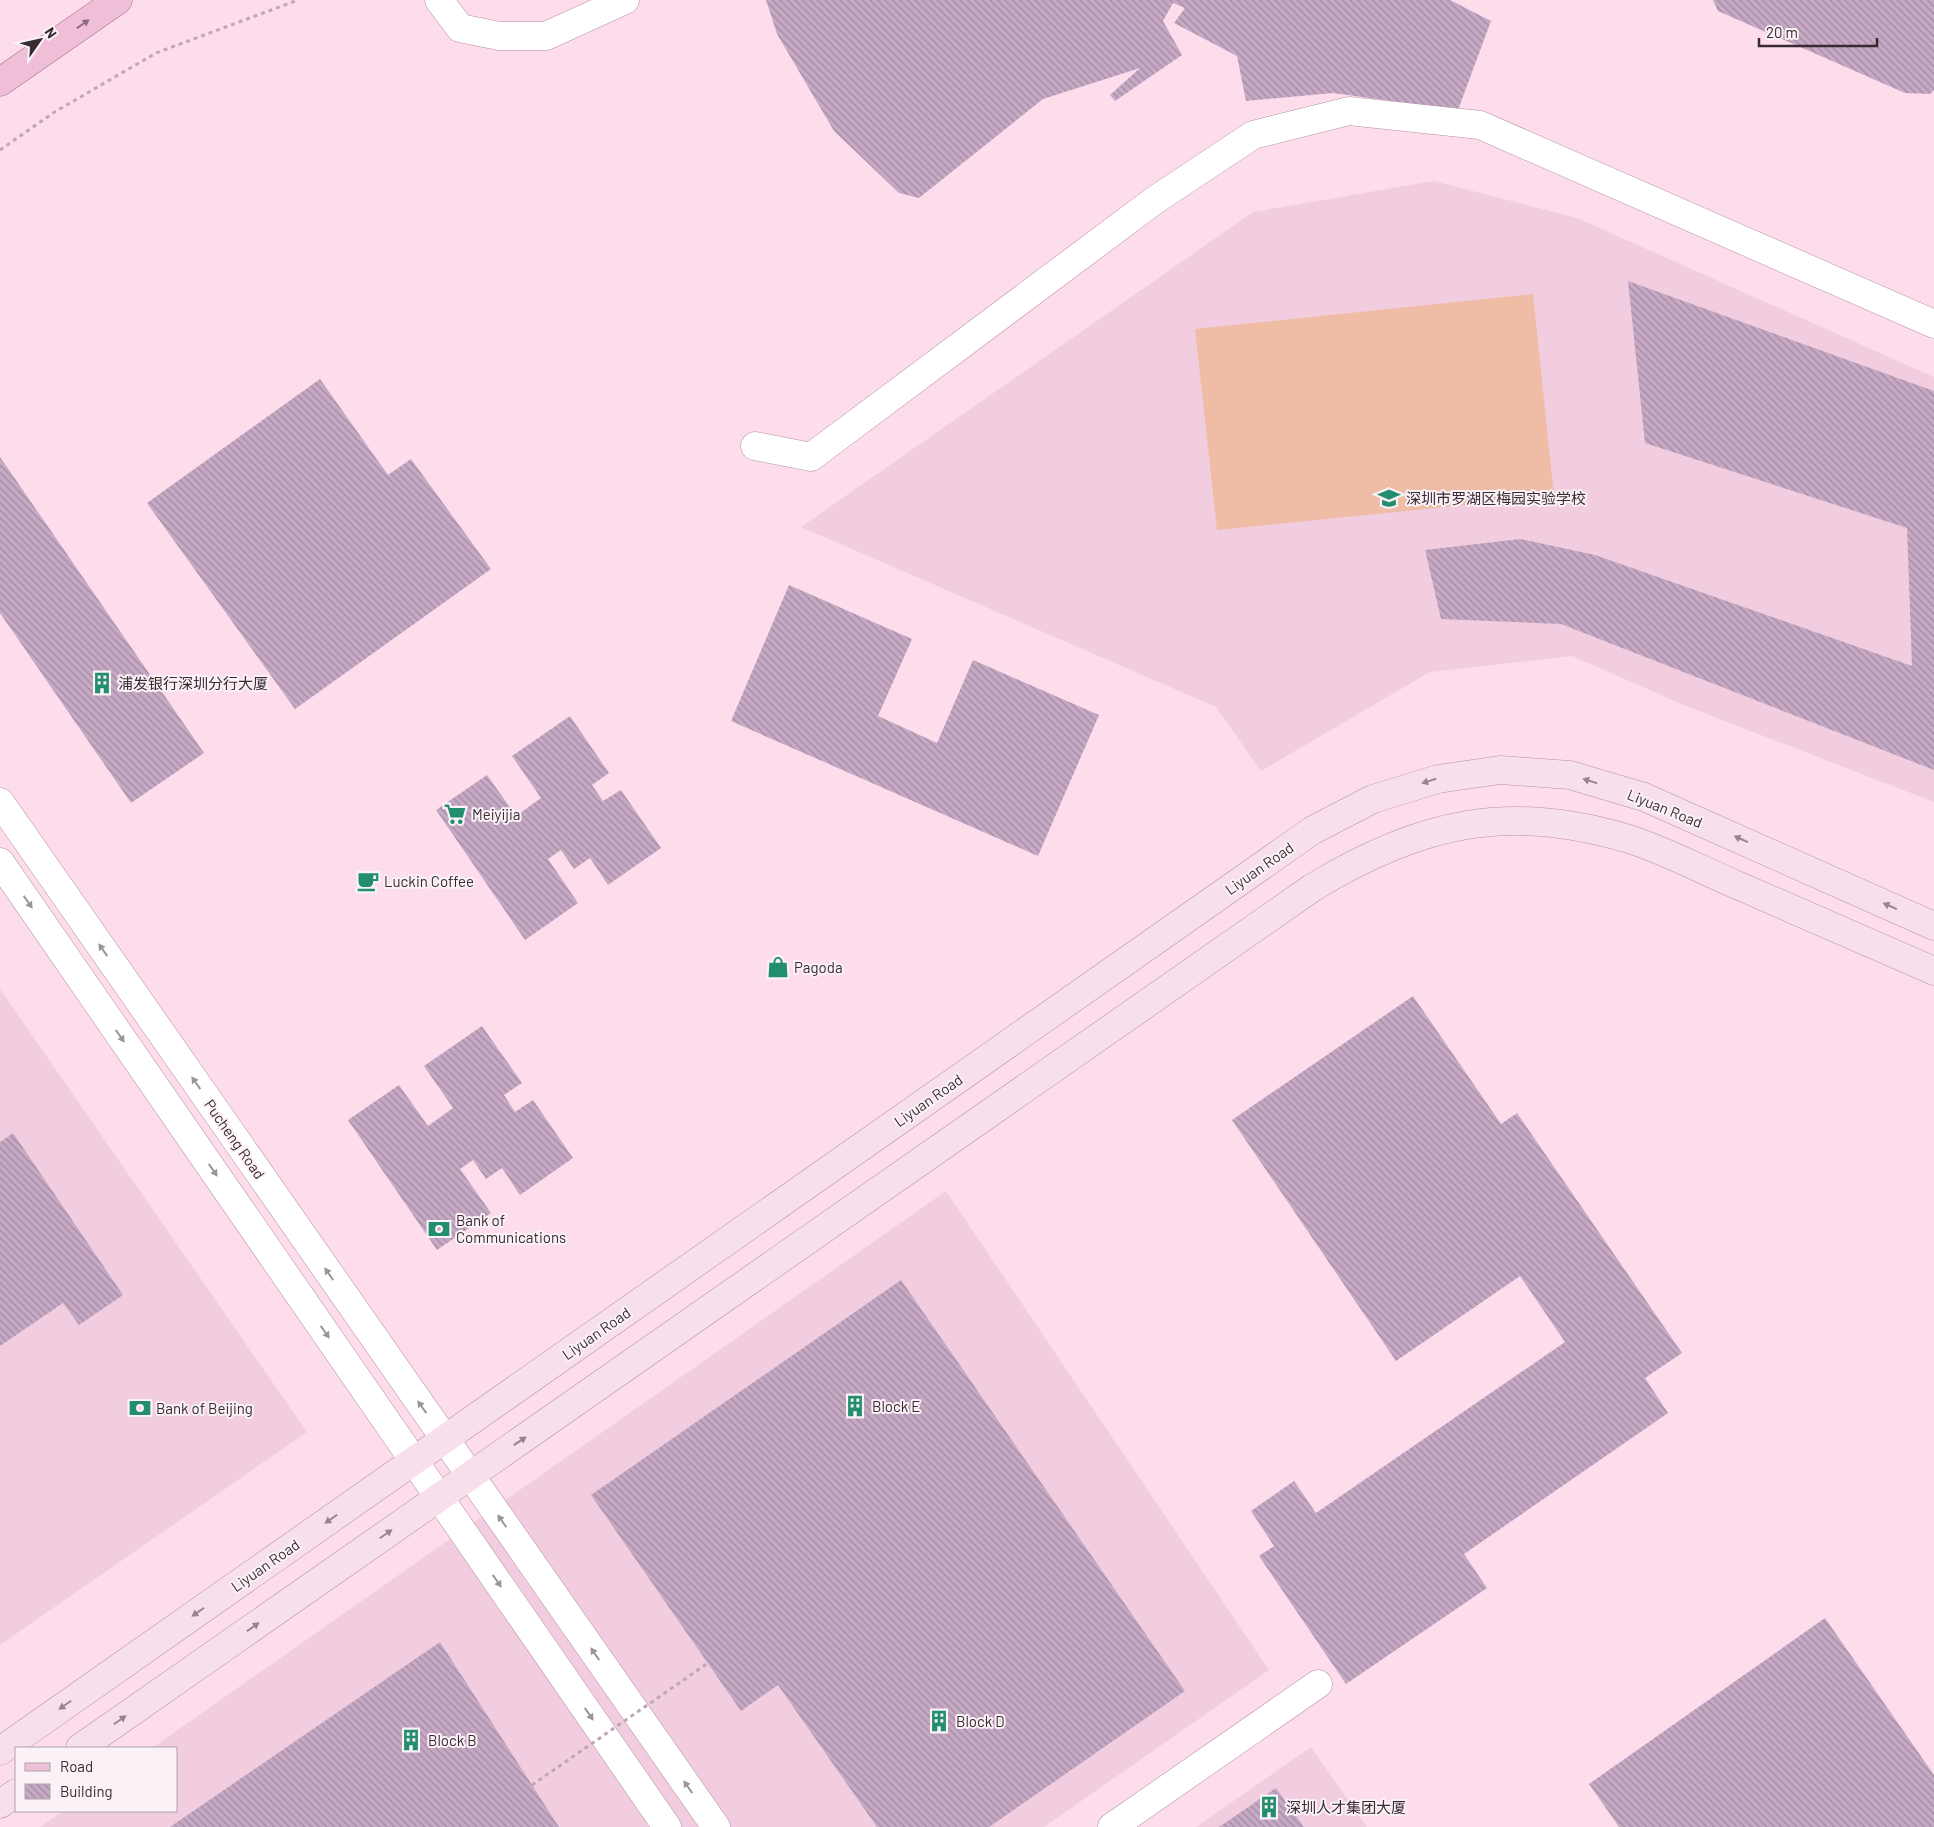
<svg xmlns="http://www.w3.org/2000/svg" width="1934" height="1827" viewBox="0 0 1934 1827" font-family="Barlow,'Noto Sans SC',sans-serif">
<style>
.built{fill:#f2cddf}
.grass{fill:#efbda5}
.building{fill:url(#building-back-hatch)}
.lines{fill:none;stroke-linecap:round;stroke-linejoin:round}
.street-casing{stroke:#b590a2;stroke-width:29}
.secondary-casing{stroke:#b590a2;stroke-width:29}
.primary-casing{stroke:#a8708d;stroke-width:29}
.path{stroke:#c1a6b3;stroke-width:3;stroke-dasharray:4 4;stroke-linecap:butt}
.street{stroke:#fff;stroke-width:28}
.secondary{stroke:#f7dfec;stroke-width:28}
.primary{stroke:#efbfd8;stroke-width:28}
.path-bridge{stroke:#c1a6b3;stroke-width:3;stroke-dasharray:4 4;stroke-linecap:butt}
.oneway{fill:#8b6d7d}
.oneway2{fill:#98848f}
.oneway3{fill:#9c9498}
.labels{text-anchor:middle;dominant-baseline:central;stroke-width:4;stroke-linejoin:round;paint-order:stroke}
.poi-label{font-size:15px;fill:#392a32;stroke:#faf2f6;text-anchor:start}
.street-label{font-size:15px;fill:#392a32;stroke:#faf2f6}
</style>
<defs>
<pattern id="building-back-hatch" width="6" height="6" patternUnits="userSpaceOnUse" patternTransform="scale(1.25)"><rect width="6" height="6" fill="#c6a9c5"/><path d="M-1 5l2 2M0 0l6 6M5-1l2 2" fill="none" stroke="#a28aa1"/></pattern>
</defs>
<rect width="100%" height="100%" fill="#fdddec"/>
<g class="built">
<polygon points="1434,181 1577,218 1934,377 1934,802 1686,706 1572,656 1430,672 1261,771 1216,707 801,527 1253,212"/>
<polygon points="0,989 307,1432 0,1645"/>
<polygon points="946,1191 1269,1670 1044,1827 40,1827 63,1811 176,1811 176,1748 152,1748"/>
<polygon points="1311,1747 1367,1827 1196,1827"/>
</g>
<polygon class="grass" points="1533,294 1554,496 1217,530 1195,329"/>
<g class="building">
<polygon points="766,0 1450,0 1491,21 1458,110 1333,93 1246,101 1237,56 1174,23 1185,8 1173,3 1163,21 1182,55 1115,101 1110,95 1140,68 1043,99 919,198 899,193 834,131 777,34"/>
<polygon points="1713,0 1934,0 1934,90 1930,94 1905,93 1718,11"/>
<polygon points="1628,281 1934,391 1934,770 1561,624 1441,619 1425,550 1520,539 1595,555 1912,666 1907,528 1645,443"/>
<polygon points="320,379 388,475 411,459 491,569 295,709 147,503"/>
<polygon points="0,457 204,753 131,803 0,613"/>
<polygon points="789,585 912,639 878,716 937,743 973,660 1099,715 1038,856 731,721"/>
<polygon points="570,716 609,773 592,785 603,801 621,790 661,848 608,885 590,858 574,869 561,850 548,859 578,903 525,940 436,810 487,775 516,816 541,798 512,756"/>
<polygon points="1413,996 1501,1124 1517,1113 1682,1353 1645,1378 1668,1413 1464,1554 1487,1588 1346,1684 1259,1556 1274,1546 1251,1511 1294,1481 1316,1513 1565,1342 1520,1276 1396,1361 1232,1120"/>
<polygon points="482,1026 522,1083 504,1095 515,1112 533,1100 573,1158 520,1195 502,1168 486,1179 473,1160 460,1169 491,1213 437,1250 348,1120 399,1085 428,1126 453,1108 424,1066"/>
<polygon points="13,1133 123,1295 79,1325 63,1303 0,1346 0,1142"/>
<polygon points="901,1280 1185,1691 989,1827 877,1827 778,1685 741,1711 591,1495"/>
<polygon points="1825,1618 1934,1775 1934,1827 1619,1827 1589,1784"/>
<polygon points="440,1642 559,1827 170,1827"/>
<polygon points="1276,1788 1304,1827 1219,1827"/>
</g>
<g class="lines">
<g class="street-casing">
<g id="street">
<polyline points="439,0 460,28 499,36 546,36 625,0"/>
<polyline points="755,446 811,457 1155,200 1253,135 1349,111 1480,125 1934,324"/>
<polyline points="0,802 716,1827"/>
<polyline points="0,862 667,1827"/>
<polyline points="1112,1827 1318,1684"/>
</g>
</g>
<g class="secondary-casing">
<g id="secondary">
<path d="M80,1748L1312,888C1420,822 1510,802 1632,840C1668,852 1702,870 1737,885C1802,913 1868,942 1934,971"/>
<polyline points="0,1751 1313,830 1373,799 1438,779 1500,770 1570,775 1644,797 1934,926"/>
<polyline points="0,1804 16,1793"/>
</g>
</g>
<g class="primary-casing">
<polyline id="primary" points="0,82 118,0"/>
</g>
<polyline class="path" points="0,150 53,113 156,53 298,0"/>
<use href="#street" class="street"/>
<use href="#secondary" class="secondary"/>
<use href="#primary" class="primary"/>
<polyline class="path-bridge" points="532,1785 708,1663"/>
</g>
<defs><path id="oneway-solid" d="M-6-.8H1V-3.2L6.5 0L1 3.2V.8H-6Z" transform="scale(1.25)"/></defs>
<use class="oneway" href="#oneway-solid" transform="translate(83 24) rotate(-35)"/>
<g class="oneway2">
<use href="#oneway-solid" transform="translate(1429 781) rotate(163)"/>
<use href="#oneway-solid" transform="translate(1590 781) rotate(-163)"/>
<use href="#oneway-solid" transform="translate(1741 839) rotate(-156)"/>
<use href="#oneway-solid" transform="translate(1890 906) rotate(-156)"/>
<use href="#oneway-solid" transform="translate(520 1441) rotate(-34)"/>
<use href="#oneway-solid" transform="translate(331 1519) rotate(145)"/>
<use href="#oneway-solid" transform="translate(386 1534) rotate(-35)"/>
<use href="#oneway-solid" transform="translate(198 1612) rotate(145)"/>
<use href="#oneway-solid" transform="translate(253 1627) rotate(-35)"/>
<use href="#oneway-solid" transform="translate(65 1705) rotate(145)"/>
<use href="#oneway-solid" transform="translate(120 1720) rotate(-35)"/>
</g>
<g class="oneway3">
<use href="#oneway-solid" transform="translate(28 902) rotate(55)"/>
<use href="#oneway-solid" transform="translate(103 950) rotate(-125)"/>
<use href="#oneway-solid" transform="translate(120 1036) rotate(55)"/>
<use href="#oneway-solid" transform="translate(196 1083) rotate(-125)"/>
<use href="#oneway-solid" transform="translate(213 1170) rotate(55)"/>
<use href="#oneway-solid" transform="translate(329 1274) rotate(-125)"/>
<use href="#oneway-solid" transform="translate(325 1332) rotate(55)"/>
<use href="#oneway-solid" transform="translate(422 1407) rotate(-125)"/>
<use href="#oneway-solid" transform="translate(502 1521) rotate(-125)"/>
<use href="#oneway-solid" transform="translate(497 1581) rotate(55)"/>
<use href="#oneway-solid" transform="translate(595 1654) rotate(-125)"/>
<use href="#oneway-solid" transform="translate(589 1714) rotate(55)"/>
<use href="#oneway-solid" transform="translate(688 1787) rotate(-125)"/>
</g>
<defs>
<g id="school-bare" transform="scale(1.725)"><path d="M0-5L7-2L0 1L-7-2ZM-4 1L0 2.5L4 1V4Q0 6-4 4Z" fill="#228e6d" stroke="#faf2f6" stroke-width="2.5" paint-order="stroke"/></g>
<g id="building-bare" transform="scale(1.725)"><path d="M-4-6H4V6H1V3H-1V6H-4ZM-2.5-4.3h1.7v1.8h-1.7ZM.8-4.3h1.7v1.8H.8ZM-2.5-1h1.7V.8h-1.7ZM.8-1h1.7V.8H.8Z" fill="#228e6d" stroke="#faf2f6" stroke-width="2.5" paint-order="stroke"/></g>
<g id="supermarket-bare" transform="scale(1.725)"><path d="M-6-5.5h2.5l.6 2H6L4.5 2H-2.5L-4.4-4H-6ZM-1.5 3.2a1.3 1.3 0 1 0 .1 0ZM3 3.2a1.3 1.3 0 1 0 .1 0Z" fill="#228e6d" stroke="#faf2f6" stroke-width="2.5" paint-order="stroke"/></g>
<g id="cafe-bare" transform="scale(1.725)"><path d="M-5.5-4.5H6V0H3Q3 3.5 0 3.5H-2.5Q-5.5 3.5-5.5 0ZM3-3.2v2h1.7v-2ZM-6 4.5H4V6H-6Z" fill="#228e6d" stroke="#faf2f6" stroke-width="2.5" paint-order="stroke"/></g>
<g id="shop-bare" transform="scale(1.725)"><path d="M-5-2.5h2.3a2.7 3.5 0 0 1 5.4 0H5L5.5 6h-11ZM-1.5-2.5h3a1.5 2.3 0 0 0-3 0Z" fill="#228e6d" stroke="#faf2f6" stroke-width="2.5" paint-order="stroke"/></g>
<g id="bank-bare" transform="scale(1.725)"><path d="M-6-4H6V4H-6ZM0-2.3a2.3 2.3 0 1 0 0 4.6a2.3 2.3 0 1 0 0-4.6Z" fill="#228e6d" stroke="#faf2f6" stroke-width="2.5" paint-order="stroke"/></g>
</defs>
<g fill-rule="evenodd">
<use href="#school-bare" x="1389" y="498"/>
<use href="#building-bare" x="102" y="683"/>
<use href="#supermarket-bare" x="455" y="814"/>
<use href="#cafe-bare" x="368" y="881"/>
<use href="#shop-bare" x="778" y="967"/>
<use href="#bank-bare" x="439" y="1229"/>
<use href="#building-bare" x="855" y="1406"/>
<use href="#bank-bare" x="140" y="1408"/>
<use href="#building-bare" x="939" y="1721"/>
<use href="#building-bare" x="411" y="1740"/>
<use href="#building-bare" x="1269" y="1807"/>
</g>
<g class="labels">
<g class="poi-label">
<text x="1406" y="498">深圳市罗湖区梅园实验学校</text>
<text x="118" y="683">浦发银行深圳分行大厦</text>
<text x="472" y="814">Meiyijia</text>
<text x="384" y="881">Luckin Coffee</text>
<text x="794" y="967">Pagoda</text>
<text x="456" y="1220">Bank of<tspan x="456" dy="17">Communications</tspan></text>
<text x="872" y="1406">Block E</text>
<text x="156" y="1408">Bank of Beijing</text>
<text x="956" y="1721">Block D</text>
<text x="428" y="1740">Block B</text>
<text x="1286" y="1807">深圳人才集团大厦</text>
</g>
<g class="street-label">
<text transform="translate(1665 808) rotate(22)">Liyuan Road</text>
<text transform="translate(1259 868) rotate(-35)">Liyuan Road</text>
<text transform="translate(928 1100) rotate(-35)">Liyuan Road</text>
<text transform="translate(235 1139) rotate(55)">Pucheng Road</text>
<text transform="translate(596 1333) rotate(-35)">Liyuan Road</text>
<text transform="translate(265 1565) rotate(-35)">Liyuan Road</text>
</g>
</g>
<rect x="15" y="1747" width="162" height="65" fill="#faf2f6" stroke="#ada2a8"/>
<rect x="25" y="1763" width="25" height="8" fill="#efbfd8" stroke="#ada2a8"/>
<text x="60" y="1772" font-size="15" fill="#392a32">Road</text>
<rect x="25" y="1784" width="25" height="15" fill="url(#building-back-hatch)" stroke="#ada2a8"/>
<text x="60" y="1797" font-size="15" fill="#392a32">Building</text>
<g transform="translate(40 40) rotate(56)" stroke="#faf2f6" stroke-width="4" paint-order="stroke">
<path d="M0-4L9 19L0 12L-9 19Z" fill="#392a32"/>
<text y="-8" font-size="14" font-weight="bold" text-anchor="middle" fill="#392a32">N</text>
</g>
<path d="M1759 38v8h118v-8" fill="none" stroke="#392a32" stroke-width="2.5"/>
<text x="1766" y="38" font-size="15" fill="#392a32" stroke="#faf2f6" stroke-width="4" paint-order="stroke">20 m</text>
</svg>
